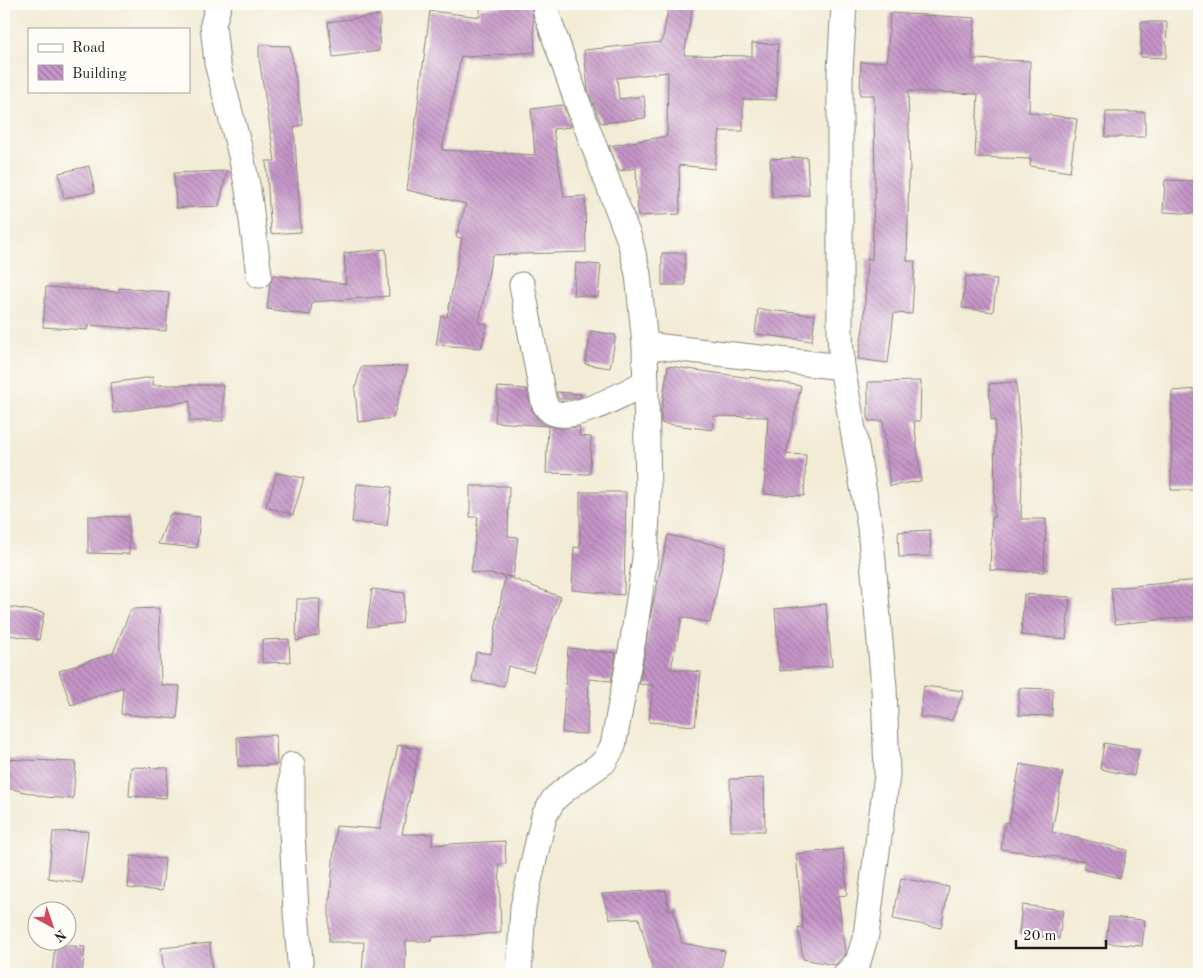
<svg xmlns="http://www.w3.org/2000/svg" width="1203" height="978" viewBox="0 0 1203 978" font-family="'Old Standard TT',serif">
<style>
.building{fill:url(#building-back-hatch)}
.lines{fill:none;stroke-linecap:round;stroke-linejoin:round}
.minor-casing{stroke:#878478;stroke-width:27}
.minor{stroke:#fff;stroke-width:25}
</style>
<defs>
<pattern id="building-back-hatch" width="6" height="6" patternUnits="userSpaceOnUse" patternTransform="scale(1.25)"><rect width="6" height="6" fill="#c494c7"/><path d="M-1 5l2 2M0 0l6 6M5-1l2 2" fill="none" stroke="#9e78a1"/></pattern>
</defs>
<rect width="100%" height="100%" fill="#fdfcf7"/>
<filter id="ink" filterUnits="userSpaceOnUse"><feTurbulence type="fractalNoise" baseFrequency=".02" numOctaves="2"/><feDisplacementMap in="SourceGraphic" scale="10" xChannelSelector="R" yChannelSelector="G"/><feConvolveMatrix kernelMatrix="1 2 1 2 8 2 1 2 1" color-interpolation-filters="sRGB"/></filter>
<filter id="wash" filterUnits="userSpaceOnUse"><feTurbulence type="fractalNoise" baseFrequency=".0096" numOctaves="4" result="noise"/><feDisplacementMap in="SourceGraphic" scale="20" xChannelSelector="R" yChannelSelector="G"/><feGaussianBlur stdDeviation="1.12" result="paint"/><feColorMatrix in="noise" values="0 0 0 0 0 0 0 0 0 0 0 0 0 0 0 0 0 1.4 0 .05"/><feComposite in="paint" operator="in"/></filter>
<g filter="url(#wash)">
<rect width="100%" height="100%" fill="#f2ebd5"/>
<g id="blocks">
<g class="building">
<polygon points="669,4 693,4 684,55 752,56 752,43 778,44 776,100 743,99 743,131 720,131 714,169 679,165 680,214 638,216 636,168 619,171 609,146 667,136 668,72 617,78 619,99 644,96 646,118 601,123 588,90 584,50 662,42"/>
<polygon points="531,5 533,18 535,52 468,57 461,56 442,150 535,155 531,109 563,105 571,127 553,129 564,197 585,196 586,252 492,255 479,323 487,324 481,348 436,345 441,316 447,317 462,238 456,237 466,204 407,190 430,11 480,17 480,8"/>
<polygon points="890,13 975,18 972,59 1030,61 1029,112 1077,119 1070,172 1030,166 1031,159 975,157 978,94 908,91 910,171 909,171 907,261 915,261 912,314 894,313 888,363 858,359 864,322 867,259 872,259 874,199 875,199 874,95 860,95 861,62 887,62"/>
<polygon points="380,15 379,51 333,57 328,22"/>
<polygon points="1141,22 1167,22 1166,58 1141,57"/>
<polygon points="259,45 290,46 303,125 294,127 301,232 271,234 266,161 275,161 259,58"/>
<polygon points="1106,112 1145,112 1145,137 1105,137"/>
<polygon points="807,157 809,195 772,197 770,159"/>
<polygon points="89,166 95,192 64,198 59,173"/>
<polygon points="227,171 219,206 176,208 174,173"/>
<polygon points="1165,180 1199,181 1199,214 1163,212"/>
<polygon points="386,249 389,296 312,302 310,315 267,309 270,283 272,280 273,275 346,284 344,253"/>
<rect x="662" y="253" width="23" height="32"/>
<polygon points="576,263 601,265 598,297 573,295"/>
<polygon points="966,276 997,279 993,312 962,308"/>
<polygon points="46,287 118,292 119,288 169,292 166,331 88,325 87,330 43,327"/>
<polygon points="758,309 815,315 812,341 755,334"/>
<polygon points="591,331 616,335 610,368 585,364"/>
<polygon points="408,366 393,418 358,422 355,390 361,367"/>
<polygon points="668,366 750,378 750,377 801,386 786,454 806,455 804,496 764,494 768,417 714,416 712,430 661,423 661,412"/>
<polygon points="153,377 153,385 223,385 223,421 190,421 190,401 113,413 110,383"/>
<polygon points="921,381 920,421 914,421 921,481 890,486 883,421 868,421 868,382"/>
<polygon points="1016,382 1022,467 1021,519 1046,519 1044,572 990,570 992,518 994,518 995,420 991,420 989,384"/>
<polygon points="498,387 527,389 532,410 536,417 542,423 548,426 562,429 580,427 579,436 591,437 590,474 546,473 548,426 495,422"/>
<polygon points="1199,389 1199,490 1171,490 1172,391"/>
<polygon points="556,392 581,394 581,397 572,399 559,399"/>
<polygon points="277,473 304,478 293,515 266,507"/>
<polygon points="357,484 392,487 387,526 352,522"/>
<polygon points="470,486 509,486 508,536 518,537 513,577 506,576 561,597 533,672 508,666 504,686 472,681 476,652 491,654 505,576 471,572 478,517 470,517"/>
<polygon points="580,492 626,492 624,595 572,590 574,547 580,548"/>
<polygon points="170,514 200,517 197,548 158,544"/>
<polygon points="88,516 129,517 129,554 88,553"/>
<polygon points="930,530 931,556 899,557 898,532"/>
<polygon points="668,535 726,547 710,623 682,617 671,669 701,672 695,726 649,722 653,685 639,684 652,608"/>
<polygon points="1199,580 1199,616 1115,624 1111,588"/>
<polygon points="372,589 405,593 402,623 367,627"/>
<polygon points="1024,594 1070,597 1066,639 1021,635"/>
<polygon points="297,599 320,599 319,635 296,641"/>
<polygon points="826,604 832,666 780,671 775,609"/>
<polygon points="4,606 44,613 39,640 4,634"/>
<polygon points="159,608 161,685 180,686 177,719 121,714 123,687 71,705 59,671 113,653 131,609"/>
<polygon points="289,639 290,662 262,663 262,640"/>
<polygon points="568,648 616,653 611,681 589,679 587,734 562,733"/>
<polygon points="924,686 964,691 952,720 920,717"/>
<polygon points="1019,688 1053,689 1052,716 1019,715"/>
<polygon points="276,735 277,765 238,766 237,737"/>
<polygon points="1104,743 1139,749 1134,776 1100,769"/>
<polygon points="398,745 419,749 402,834 433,834 432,845 505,841 506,864 499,864 501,933 433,937 432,941 406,941 405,974 362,974 364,942 329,942 329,898 330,898 336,826 380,829"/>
<polygon points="4,759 76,762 73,799 46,797 4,787"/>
<polygon points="1020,764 1063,772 1052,832 1127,850 1120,878 1083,869 1085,861 1001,849 1005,822 1009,823"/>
<polygon points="131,767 168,768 166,798 129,796"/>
<polygon points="764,778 765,831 731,831 730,779"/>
<polygon points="88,831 82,883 48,878 53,832"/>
<polygon points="843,849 847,895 838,896 845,954 835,965 803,959 798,927 803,928 796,854"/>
<polygon points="131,856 165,859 162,891 128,888"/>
<polygon points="901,878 949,887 941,928 893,919"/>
<polygon points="666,890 669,910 673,909 682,943 725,951 720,974 654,974 639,918 610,919 602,894"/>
<polygon points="1022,905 1063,910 1059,939 1019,934"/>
<polygon points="1109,917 1145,920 1142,946 1106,943"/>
<polygon points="210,943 212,974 164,974 161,948"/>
<polygon points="55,945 85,947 82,974 52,974"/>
</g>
</g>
</g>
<g filter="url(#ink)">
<use href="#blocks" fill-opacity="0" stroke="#878478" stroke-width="1"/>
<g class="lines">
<g class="minor-casing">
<g id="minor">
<polyline points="219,4 213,24 217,63 240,151 248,189 259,275"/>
<polyline points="844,4 840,72 840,333 842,367 870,527 884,687 887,775 866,935 858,962 846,974"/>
<path d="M522,285L544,403C547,408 549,411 554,413C577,421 625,393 646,382"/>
<polyline points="645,345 842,367"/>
<polyline points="292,765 292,831 296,912 301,974"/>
<polyline points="519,974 523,907 544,816 554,799 567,788 604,762 613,746 633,640 645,558 648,492 645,345 638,274 630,241 578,104 546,12 545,4"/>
</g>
</g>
<use href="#minor" class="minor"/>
</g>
</g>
<rect width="1203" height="978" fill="none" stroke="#fdfcf7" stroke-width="20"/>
<rect x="28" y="28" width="162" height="65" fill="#fdfcf7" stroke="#a3a29f"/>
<rect x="38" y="44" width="25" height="8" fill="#ffffff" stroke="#a3a29f"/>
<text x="72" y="52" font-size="15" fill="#1c1c1c">Road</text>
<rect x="38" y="65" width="25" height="15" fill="url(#building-back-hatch)" stroke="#a3a29f"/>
<text x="72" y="78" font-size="15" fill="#1c1c1c">Building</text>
<g transform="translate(52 926) rotate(140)"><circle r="24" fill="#fdfcf7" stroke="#a3a29f"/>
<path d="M0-4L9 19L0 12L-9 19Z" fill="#d1495b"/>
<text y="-8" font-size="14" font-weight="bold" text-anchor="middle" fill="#1c1c1c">N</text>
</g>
<path d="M1016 940v8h90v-8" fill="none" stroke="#1c1c1c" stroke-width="2.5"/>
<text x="1023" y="940" font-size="15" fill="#1c1c1c" stroke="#fdfcf7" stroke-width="4" paint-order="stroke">20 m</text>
</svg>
